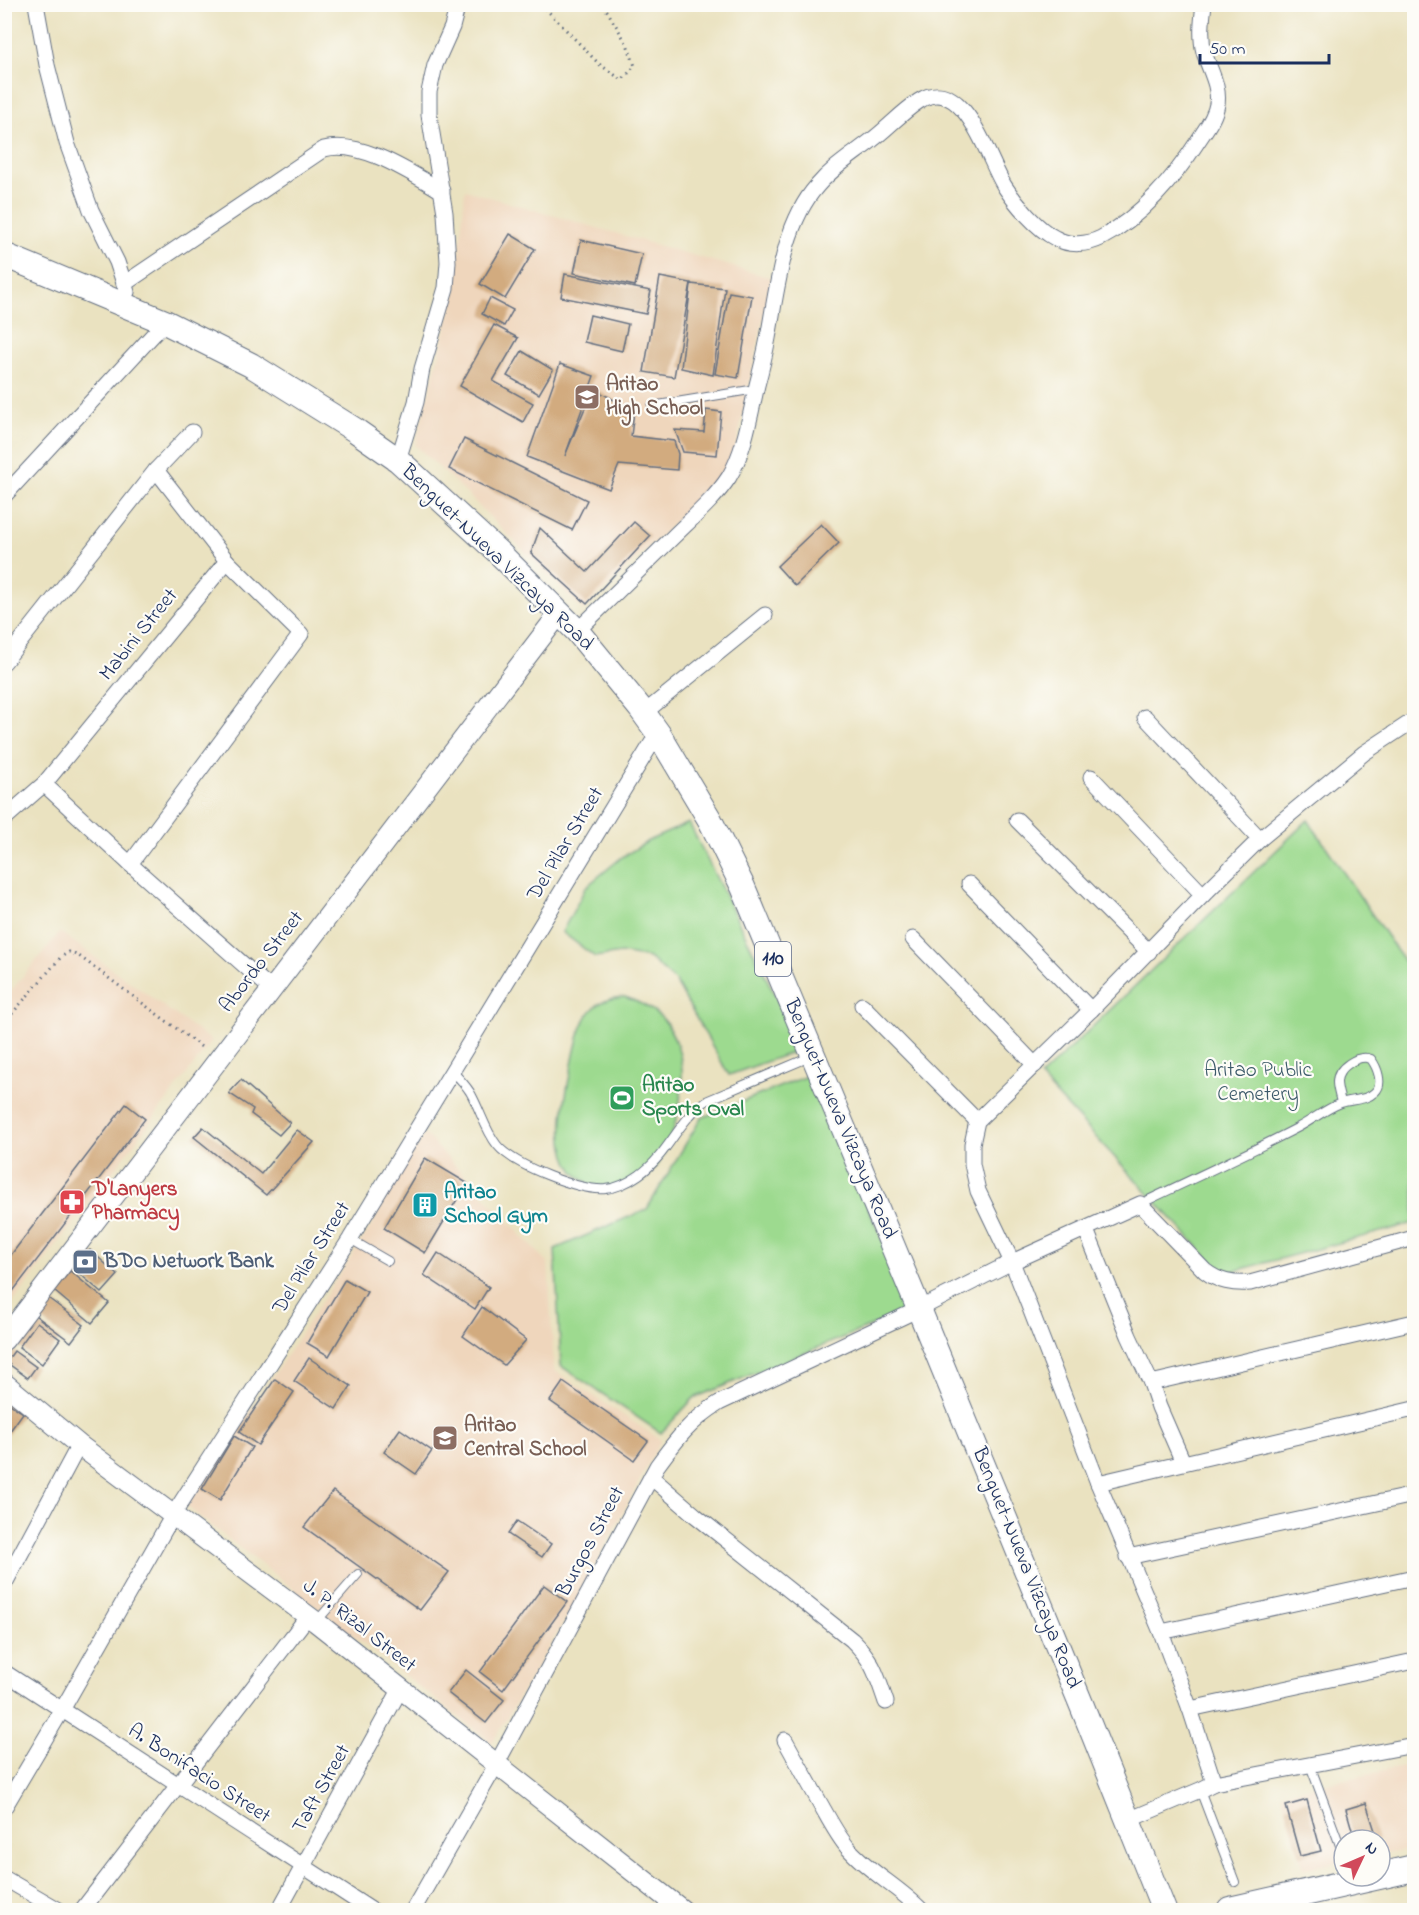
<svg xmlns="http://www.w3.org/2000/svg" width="1419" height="1915" viewBox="0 0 1419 1915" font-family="'Indie Flower',sans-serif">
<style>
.built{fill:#efd6bc}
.green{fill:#9dda8f;stroke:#5c8476;stroke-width:1.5}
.building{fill:#d2ab7f}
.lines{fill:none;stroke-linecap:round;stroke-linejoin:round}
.service-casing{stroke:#636e80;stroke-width:10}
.minor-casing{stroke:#636e80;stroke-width:17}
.tertiary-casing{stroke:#636e80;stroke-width:22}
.primary-casing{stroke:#636e80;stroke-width:26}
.trunk-casing{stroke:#636e80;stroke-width:28}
.path{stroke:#636e80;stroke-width:3;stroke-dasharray:1.5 4.5;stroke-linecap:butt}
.service{stroke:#fff;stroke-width:8}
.minor{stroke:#fff;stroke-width:15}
.tertiary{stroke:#fff;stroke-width:20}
.primary{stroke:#fff;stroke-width:24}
.trunk{stroke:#fff;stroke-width:26}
.labels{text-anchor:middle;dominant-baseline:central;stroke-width:4.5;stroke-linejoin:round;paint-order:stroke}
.shield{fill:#fdfcf7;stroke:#5f6c8c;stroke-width:1.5}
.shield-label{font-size:20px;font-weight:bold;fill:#1b2f5e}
.education-label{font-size:21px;font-weight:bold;fill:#785e54;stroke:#fdfcf7;text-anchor:start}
.street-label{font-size:21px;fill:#1b2f5e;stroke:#fdfcf7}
.park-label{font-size:21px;fill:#3c5a6a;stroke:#fdfcf7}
.leisure-label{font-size:21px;font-weight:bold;fill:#27864d;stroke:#fdfcf7;text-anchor:start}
.health-label{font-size:21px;font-weight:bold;fill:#be3a42;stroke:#fdfcf7;text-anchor:start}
.culture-label{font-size:21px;font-weight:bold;fill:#0d838f;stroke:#fdfcf7;text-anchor:start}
.service-label{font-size:21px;font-weight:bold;fill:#4e5e75;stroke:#fdfcf7;text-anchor:start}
</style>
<rect width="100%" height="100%" fill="#fdfcf7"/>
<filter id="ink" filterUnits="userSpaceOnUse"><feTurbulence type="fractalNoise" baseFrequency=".0167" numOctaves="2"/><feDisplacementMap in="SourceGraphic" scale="12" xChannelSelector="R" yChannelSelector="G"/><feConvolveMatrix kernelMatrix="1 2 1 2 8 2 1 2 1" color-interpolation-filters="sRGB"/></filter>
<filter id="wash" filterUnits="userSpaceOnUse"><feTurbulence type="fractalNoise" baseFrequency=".008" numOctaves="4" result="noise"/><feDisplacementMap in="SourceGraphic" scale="24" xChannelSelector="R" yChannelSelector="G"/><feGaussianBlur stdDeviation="1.35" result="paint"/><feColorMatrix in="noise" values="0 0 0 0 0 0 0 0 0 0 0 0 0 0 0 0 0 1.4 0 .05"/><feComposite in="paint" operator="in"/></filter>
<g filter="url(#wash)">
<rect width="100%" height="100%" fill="#eae2c0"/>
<g class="built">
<polygon points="465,190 772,278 732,466 718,489 700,498 583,610 457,484 415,445 456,290"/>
<polygon points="60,932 212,1041 5,1313 5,998"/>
<polygon points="425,1134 548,1263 554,1370 661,1440 574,1605 492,1743 186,1506 234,1436 371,1226 388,1192"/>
<polygon points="1412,1765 1414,1779 1414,1849 1380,1855 1380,1840 1344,1840 1344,1861 1303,1869 1281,1793"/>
</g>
<g class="green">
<polygon points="1308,820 1414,976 1414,1223 1223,1274 1040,1077"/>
<polygon points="689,823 802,1049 729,1075 675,981 649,958 621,953 595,957 562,932 586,887 622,857 650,840"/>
<path d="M625,997C639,1002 658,1011 667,1024C675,1037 682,1056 682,1071C683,1110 665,1193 614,1190C547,1185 561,1116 571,1070C574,1054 580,1021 592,1010C601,1000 612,998 625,997Z"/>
<polygon points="809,1075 913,1309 694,1398 661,1433 561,1366 555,1249 647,1209 701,1118"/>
</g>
<g id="blocks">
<g class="building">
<polygon points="510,234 535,249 505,299 480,284"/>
<polygon points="581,240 642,254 635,286 574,273"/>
<polygon points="565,274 651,291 646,314 561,297"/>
<polygon points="660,277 691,283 674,377 644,372"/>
<polygon points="691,284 725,288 713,375 681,368"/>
<polygon points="729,292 752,296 738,378 715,374"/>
<polygon points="490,298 513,310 504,326 482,314"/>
<polygon points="590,315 628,324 622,351 584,342"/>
<polygon points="494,325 518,338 493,381 533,403 523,422 460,386"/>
<polygon points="522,351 553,370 539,394 507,376"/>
<polygon points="560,364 594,376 565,456 590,396 598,391 634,411 631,436 674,441 678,454 677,470 619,465 609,489 527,457"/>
<polygon points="706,410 721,412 717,455 683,452 675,430 704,432"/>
<polygon points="464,439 587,500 572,530 449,469"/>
<polygon points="634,522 650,536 587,604 531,553 540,528 587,572"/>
<polygon points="821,524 839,543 795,586 777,566"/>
<polygon points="241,1080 290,1123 279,1135 251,1114 253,1109 229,1093"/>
<polygon points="126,1104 145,1119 4,1303 4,1264"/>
<polygon points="203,1127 261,1174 297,1130 314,1142 266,1195 194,1137"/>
<polygon points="425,1158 467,1183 425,1253 384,1228"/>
<polygon points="90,1250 118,1275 102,1293 73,1268"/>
<polygon points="438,1253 489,1287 475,1309 424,1275"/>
<polygon points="70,1271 109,1303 92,1323 54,1291"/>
<polygon points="345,1279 367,1292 329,1356 307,1343"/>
<polygon points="48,1298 84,1325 71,1342 35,1315"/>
<polygon points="482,1307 526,1340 504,1365 463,1336"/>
<polygon points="37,1322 60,1339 42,1364 19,1347"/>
<polygon points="14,1351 36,1367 28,1378 6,1362"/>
<polygon points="309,1358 351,1386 336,1409 294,1381"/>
<polygon points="275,1379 294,1392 258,1445 239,1432"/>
<polygon points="563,1382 648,1441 634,1460 550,1401"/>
<polygon points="4,1400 23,1413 7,1435 4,1434"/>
<polygon points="400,1429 432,1451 416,1474 384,1452"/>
<polygon points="234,1436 252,1447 220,1500 202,1489"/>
<polygon points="333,1491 449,1572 420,1610 304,1527"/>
<polygon points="517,1521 551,1544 542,1557 508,1534"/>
<polygon points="544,1585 567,1602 503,1690 480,1672"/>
<polygon points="466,1670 504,1700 486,1723 448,1693"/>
<polygon points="1307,1800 1321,1851 1300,1856 1286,1806"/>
<polygon points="1366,1803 1378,1840 1355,1840 1346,1809"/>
</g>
</g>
</g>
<g filter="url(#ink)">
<use href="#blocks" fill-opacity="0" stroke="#636e80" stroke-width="1.5"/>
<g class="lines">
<g class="service-casing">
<g id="service">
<polyline points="652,406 756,389"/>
<path d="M452,1071C459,1078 465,1084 470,1092C480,1109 485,1130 497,1145C513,1165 581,1192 606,1189C618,1188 629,1182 639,1175C668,1155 677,1122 706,1101L810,1057"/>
<path d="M1140,1204C1192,1179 1245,1155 1297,1128C1311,1121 1325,1109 1341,1103C1352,1099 1366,1101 1375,1092C1384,1084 1377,1067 1371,1059C1358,1054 1337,1068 1337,1082C1337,1089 1340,1097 1341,1103"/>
<polyline points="350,1239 388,1261"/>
<polyline points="317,1621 358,1574"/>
<polyline points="1310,1765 1344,1856"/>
<polyline points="1200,1790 1235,1882"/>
</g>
</g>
<g class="minor-casing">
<g id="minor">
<polyline points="36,4 47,65 67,143 91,210 117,262 127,292"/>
<path d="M124,284L324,149C360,139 411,173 442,191"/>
<polyline points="398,460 416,402 422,369 446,288 448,262 445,213 429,115 429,92 435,65 452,27 458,4"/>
<polyline points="4,496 165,322"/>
<path d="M577,631C609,600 640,569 672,538C691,519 714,500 729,477C745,450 750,415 757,385C761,370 765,354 768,338C777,290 783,224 817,186C833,167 853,155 872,140C888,128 902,112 919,101C964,71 988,161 1005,187C1016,204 1037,229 1055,238C1069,246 1087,245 1101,238C1140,218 1175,177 1198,141C1205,130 1215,118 1217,104C1220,86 1209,69 1204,52C1200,37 1202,20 1204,4"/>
<polyline points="4,662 156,470 192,432"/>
<polyline points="644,713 765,615"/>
<polyline points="1145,717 1260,839"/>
<polyline points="1091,777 1203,895"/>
<polyline points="44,784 130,864 271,989"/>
<polyline points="4,819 44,784 227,561 156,470"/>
<polyline points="1017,820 1149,952"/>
<polyline points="130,864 301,634 227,561"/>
<polyline points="969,884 1091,1010"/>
<polyline points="913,939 1035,1065"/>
<polyline points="862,1005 977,1121"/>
<polyline points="1086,1230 1129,1336 1151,1383"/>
<polyline points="1183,1462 1159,1407 1151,1383 1414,1322"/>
<path d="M651,1477L696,1516L852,1640C873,1660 877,1676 886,1702"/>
<polyline points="1098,1483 1414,1409"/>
<polyline points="1128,1557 1414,1495"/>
<polyline points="4,1585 79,1445"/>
<polyline points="1161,1632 1414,1577"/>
<polyline points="4,1672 371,1910"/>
<polyline points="1190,1709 1414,1661"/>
<path d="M785,1740C797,1762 809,1783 821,1805C829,1819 837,1835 848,1848C870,1873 899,1887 921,1910"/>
<polyline points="1214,1783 1414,1745"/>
<polyline points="4,1808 62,1710 173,1515 350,1239 658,733"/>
<polyline points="1126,1821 1200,1790 1214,1783 1190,1709 1161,1632 1098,1483 1012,1262 978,1191 972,1164 972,1144 977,1121 1091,1010 1203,895 1260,839 1364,753 1414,720"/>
<polyline points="4,1878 59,1910"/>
<polyline points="82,1910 308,1616"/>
<polyline points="279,1910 401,1688"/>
<path d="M413,1910L496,1765L657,1466C676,1440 691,1420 719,1403L919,1309L1012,1262L1140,1204L1205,1271C1219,1282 1233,1284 1250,1283L1414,1238"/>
</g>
</g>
<g class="tertiary-casing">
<g id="tertiary">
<polyline points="4,1340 559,614"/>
<polyline points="4,1383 79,1445 316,1622 682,1910"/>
</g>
</g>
<g class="primary-casing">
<polyline id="primary" points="4,255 165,322 251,365 355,430 398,460 499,553 577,631 640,708 658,733 710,820 743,887 919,1309 1082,1706 1164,1910"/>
</g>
<g class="trunk-casing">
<polyline id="trunk" points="1230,1910 1414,1868"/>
</g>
<g class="path">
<polyline points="541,4 599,64 622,80 635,66 627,44 603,4"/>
<polyline points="4,1023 61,957 69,952 79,956 204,1049"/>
</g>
<use href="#service" class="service"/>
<use href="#minor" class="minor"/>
<use href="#tertiary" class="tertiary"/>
<use href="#primary" class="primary"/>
<use href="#trunk" class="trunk"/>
</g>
</g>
<defs>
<g id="school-square" transform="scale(1.35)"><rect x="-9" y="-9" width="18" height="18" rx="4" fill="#8d6e63" stroke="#fdfcf7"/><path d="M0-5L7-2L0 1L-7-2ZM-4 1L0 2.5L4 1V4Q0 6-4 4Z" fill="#fff"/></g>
<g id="stadium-square" transform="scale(1.35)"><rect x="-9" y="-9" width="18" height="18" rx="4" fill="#2e9e5b" stroke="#fdfcf7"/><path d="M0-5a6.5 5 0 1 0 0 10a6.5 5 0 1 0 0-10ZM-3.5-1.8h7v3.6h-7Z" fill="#fff"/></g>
<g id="pharmacy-square" transform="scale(1.35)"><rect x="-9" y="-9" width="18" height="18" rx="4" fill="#e0444e" stroke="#fdfcf7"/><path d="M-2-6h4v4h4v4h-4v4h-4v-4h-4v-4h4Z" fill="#fff"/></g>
<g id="building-square" transform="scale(1.35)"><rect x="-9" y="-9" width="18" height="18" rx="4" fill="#0f9aa8" stroke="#fdfcf7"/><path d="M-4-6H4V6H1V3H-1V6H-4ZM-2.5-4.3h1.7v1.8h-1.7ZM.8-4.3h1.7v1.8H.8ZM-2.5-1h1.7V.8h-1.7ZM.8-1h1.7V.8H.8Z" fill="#fff"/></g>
<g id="bank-square" transform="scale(1.35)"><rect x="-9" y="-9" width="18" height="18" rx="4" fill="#5c6f8a" stroke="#fdfcf7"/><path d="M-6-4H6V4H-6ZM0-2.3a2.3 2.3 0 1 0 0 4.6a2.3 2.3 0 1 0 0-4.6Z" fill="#fff"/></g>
</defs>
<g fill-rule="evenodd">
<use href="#school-square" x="587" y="397"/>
<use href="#stadium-square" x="622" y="1098"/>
<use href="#pharmacy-square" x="72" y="1202"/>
<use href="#building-square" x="425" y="1205"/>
<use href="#bank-square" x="85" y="1262"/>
<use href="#school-square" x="445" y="1438"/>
</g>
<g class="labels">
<rect class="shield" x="755" y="942" width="36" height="34" rx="4.5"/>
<g class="shield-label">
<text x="773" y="959">110</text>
</g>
<g class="education-label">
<text x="606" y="385">Aritao<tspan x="606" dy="24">High School</tspan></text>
<text x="464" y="1426">Aritao<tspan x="464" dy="24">Central School</tspan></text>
</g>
<g class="street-label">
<text transform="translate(497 558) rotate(44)">Benguet-Nueva Vizcaya Road</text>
<text transform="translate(139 635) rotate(-51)">Mabini Street</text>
<text transform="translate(566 844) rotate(-59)">Del Pilar Street</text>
<text transform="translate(262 962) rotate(-52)">Abordo Street</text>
<text transform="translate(840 1119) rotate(67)">Benguet-Nueva Vizcaya Road</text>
<text transform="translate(312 1258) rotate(-58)">Del Pilar Street</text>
<text transform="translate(591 1542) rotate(-62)">Burgos Street</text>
<text transform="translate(1026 1568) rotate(68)">Benguet-Nueva Vizcaya Road</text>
<text transform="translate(359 1626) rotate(38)">J. P. Rizal Street</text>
<text transform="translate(199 1774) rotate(33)">A. Bonifacio Street</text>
<text transform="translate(322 1789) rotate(-61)">Taft Street</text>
</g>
<g class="park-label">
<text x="1258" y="1071">Aritao Public<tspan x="1258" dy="24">Cemetery</tspan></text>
</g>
<g class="leisure-label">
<text x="642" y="1086">Aritao<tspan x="642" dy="24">Sports Oval</tspan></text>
</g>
<g class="health-label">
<text x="92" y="1190">D'Lanyers<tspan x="92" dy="24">Pharmacy</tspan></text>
</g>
<g class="culture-label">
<text x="444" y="1193">Aritao<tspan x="444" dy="24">School Gym</tspan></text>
</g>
<g class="service-label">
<text x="104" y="1262">BDO Network Bank</text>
</g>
</g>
<rect width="1419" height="1915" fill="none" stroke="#fdfcf7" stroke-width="24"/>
<g transform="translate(1362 1858) rotate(46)"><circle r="28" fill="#fdfcf7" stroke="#a3aaba" stroke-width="1.5"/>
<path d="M0-4.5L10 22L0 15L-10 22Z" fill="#d1495b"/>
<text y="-9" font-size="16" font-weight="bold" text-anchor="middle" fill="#1b2f5e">N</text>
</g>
<path d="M1200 54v9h129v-9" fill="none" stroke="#1b2f5e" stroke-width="3"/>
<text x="1209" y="54" font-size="18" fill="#1b2f5e" stroke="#fdfcf7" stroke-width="4.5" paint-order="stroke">50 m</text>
</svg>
